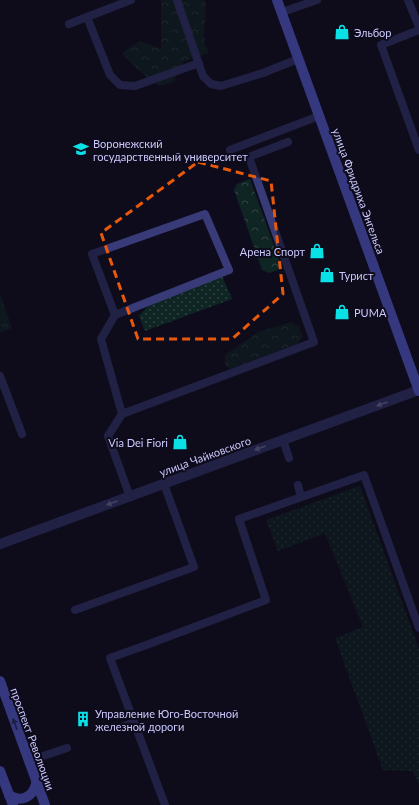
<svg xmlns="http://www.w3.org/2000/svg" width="419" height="805" viewBox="0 0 419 805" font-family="Lato,sans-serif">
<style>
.grass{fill:url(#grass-dots)}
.forest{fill:url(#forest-crowns)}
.park{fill:url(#park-tufts)}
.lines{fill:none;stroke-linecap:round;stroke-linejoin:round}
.lane{stroke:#393b79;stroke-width:8}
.street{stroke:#393b79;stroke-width:10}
.secondary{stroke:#656cf8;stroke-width:10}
.oneway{fill:#8282bb}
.oneway2{fill:#313274}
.marked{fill:none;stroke:#e8590c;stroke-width:3;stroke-dasharray:8 5;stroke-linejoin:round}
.labels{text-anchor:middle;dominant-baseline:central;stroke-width:4;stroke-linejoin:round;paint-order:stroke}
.poi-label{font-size:11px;fill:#cbc9fd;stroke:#0e0c1c;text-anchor:start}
.street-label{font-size:11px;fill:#cbc9fd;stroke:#0e0c1c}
</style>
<defs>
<pattern id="grass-dots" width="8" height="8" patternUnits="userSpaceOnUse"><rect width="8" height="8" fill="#0f2523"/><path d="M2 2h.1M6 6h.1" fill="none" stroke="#314344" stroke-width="1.8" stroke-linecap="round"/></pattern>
<pattern id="forest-crowns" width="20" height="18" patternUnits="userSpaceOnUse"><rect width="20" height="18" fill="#0f2523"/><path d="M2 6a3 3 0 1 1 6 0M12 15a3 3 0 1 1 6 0" fill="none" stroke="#314344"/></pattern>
<pattern id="park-tufts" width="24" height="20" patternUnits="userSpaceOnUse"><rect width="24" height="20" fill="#0f2523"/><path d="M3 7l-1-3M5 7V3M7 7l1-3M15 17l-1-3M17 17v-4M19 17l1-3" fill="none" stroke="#314344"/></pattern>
</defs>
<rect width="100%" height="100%" fill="#0e0c1c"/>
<g class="grass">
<polygon points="222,276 232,299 145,331 139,316 148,306"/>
<polygon points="360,486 419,649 419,784 413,771 383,770 335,638 363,627 325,533 278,551 266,520"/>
</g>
<g class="forest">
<polygon points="161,0 204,0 206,4 204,42 209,53 184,61 173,82 159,86 136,68 122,53 140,41 161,49"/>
<polygon points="250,179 280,262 278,270 269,273 262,270 234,190 237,184"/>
<polygon points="292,322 299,327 303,337 297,344 230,369 225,366 225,355 260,331"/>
</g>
<polygon class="park" points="0,294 12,328 0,333"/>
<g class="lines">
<g class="lane">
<polyline points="177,0 203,76 211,84 221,86 263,73 298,59"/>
<polyline points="408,0 419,27"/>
<polyline points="282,12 317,0"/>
<polyline points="87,17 110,75 120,85 135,86 199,63"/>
<polyline points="69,24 131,0"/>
<polyline points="419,30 381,45 419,150"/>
<polyline points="230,150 319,116"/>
<polyline points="115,315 92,254 205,214 229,270 115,315 101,339 122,414 108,436 130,497"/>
<polyline points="0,376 22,434"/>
<polyline points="122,414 314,342 249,157 288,142"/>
<polyline points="283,440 289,458"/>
<polyline points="298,485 301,497"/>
<polyline points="75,610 194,567 164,484"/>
<polyline points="134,722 110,658 149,644 266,600 239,519 364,475 419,628"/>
<polyline points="120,728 134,722 165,805"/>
<polyline points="28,761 67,748"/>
</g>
<polyline class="street" points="0,544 419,390"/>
<g class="secondary">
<polyline points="277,0 419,391"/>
<polyline points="0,681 45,805"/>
<polyline points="0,771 13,805"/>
<path d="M9,795C21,803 33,797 36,784"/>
</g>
</g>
<defs><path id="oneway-solid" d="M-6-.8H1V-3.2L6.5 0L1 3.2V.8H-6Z"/></defs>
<g class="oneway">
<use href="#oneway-solid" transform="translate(382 404) rotate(160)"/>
<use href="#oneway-solid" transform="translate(260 448) rotate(160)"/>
<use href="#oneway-solid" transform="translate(112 503) rotate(160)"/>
</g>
<use class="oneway2" href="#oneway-solid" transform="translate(15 724) rotate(-109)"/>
<path d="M0 0H419V805H0ZM198,162L271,181L283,294L232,339H138L101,233Z" fill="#0e0c1c" fill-opacity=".55" fill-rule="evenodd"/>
<path class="marked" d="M198,162L271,181L283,294L232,339H138L101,233Z"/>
<defs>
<g id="shop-bare" transform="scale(1.2)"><path d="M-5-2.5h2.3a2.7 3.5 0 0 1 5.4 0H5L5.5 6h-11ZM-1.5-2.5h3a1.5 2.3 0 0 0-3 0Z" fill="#0ae1e7" stroke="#0e0c1c" stroke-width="2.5" paint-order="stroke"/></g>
<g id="university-bare" transform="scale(1.2)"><path d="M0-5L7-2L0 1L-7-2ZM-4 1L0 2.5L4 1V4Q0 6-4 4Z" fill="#0ae1e7" stroke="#0e0c1c" stroke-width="2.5" paint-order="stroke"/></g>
<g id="building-bare" transform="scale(1.2)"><path d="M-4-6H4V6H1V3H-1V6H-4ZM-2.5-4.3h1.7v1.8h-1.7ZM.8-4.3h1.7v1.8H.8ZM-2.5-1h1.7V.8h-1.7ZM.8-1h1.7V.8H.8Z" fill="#0ae1e7" stroke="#0e0c1c" stroke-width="2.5" paint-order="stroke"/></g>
</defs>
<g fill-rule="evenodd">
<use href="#shop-bare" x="342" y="32"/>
<use href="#university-bare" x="81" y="149"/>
<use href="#shop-bare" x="317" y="251"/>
<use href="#shop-bare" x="327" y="275"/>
<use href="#shop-bare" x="342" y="312"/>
<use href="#shop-bare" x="180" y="442"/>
<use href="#building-bare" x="83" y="719"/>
</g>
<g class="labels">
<g class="poi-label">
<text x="354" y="32">Эльбор</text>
<text x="93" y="143">Воронежский<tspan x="93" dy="13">государственный университет</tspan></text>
<text x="305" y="251" text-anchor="end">Арена Спорт</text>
<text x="339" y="275">Турист</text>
<text x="354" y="312">PUMA</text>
<text x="168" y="442" text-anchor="end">Via Dei Fiori</text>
<text x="95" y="713">Управление Юго-Восточной<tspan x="95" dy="13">железной дороги</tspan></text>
</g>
<g class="street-label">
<text transform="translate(359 191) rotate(70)">улица Фридриха Энгельса</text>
<text transform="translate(205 456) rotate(-20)">улица Чайковского</text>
<text transform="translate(33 739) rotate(70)">проспект Революции</text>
</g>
</g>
</svg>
